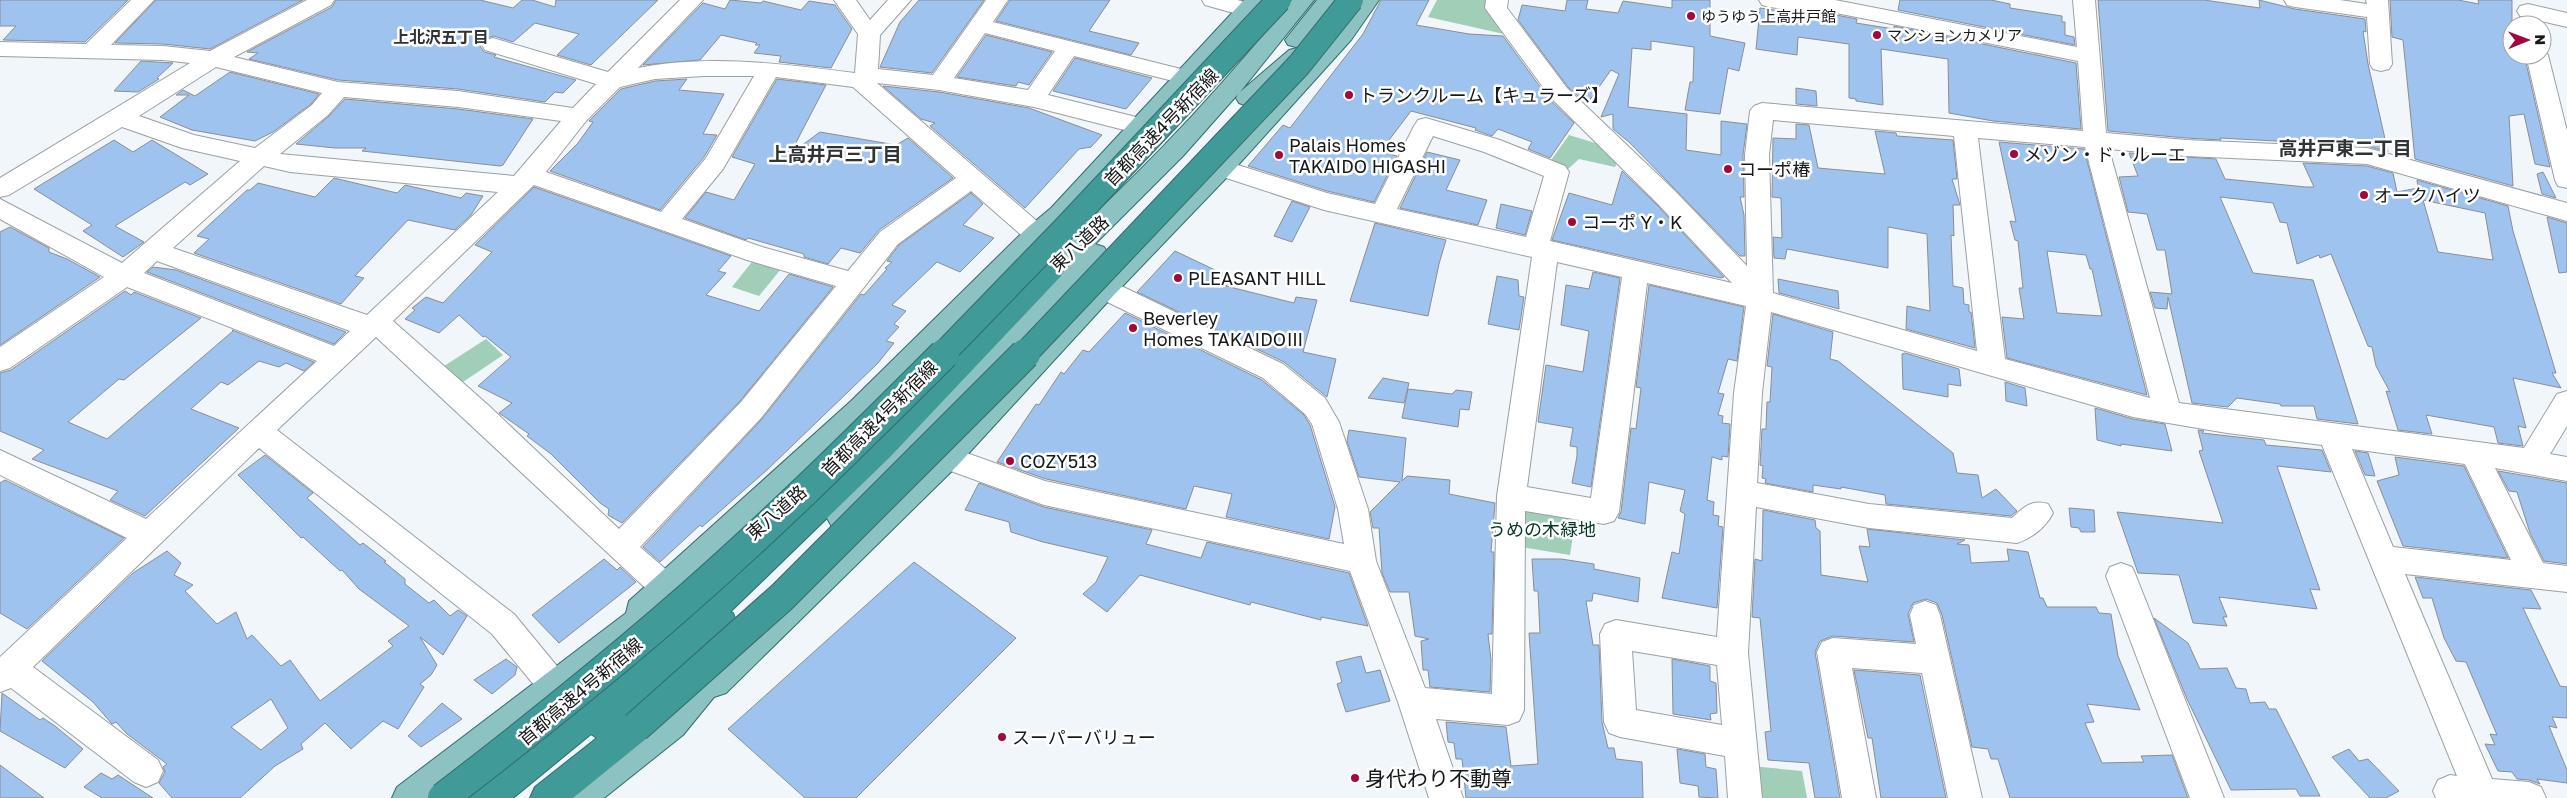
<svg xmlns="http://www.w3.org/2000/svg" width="2567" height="798" viewBox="0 0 2567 798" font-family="'Golos Text','Noto Sans JP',sans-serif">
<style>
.green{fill:#a0ceb7}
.building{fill:#9ec3ef;stroke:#8b8e93;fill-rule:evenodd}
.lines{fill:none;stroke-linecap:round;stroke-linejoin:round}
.minor-casing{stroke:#9aa0a3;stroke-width:2}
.major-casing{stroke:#316c6c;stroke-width:2}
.highway-casing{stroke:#316c6c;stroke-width:2}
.minor{fill:#fff;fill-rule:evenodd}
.major{fill:#8cc2c1;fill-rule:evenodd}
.highway{fill:#3f9a98;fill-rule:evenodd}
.highway-bridge-far1-casing{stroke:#316c6c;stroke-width:26;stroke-linecap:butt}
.highway-bridge-casing{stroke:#316c6c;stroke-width:32;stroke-linecap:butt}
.highway-bridge-far1{stroke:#3f9a98;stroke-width:24}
.highway-bridge{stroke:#3f9a98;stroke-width:30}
.poi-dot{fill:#a3073d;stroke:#fff;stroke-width:2}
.labels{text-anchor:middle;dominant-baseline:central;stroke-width:5;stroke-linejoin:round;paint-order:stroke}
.far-poi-label{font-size:15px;fill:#161819;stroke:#fff;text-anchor:start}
.far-neighbourhood-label{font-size:16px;font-weight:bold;fill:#2e3335;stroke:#fff}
.poi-label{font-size:18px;fill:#161819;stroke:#fff;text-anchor:start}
.street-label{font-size:18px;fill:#161819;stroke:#fff}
.park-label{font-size:18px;fill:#013624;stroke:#fff}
.neighbourhood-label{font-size:19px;font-weight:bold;fill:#2e3335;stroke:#fff}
.near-poi-label{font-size:21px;fill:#161819;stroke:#fff;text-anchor:start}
</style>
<rect width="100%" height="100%" fill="#f0f6f9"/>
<g class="green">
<polygon points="1437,0 1487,0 1487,7 1504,34 1428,17"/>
<polygon points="1569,135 1608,147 1617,163 1615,167 1579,159 1568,169 1549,163"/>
<polygon points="755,258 781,269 759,296 732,287"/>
<polygon points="486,339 503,355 460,384 441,368"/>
<polygon points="1530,505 1576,515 1570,555 1514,546 1518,511"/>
<polygon points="1751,766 1802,771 1807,798 1755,798"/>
</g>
<g class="building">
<polygon points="0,0 128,0 85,42 3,40 16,26 0,26"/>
<polygon points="156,0 303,0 210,49 163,44 115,43"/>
<polygon points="336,0 480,0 513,8 522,0 532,0 555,7 556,0 658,0 591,65 557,55 579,34 535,23 513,42 494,36 483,39 480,46 484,52 496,55 494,57 576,80 563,93 555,92 545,102 458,89 338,80 249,59 258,53 247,52 332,7"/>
<polygon points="730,0 761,3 763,1 801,10 809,1 835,5 852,29 831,68 779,62 781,56 754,53 760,45 755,45 757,43 721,35 700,60 643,65 703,3 725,9"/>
<polygon points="919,0 984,0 932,73 880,67 900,22"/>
<polygon points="1010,0 1110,0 1089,31 1139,43 1131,55 996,21"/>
<polygon points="1381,0 1429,0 1416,25 1469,34 1503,36 1549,99 1574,123 1550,158 1528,149 1532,142 1498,129 1492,136 1475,130 1476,128 1411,111 1380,152 1397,156 1374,202 1327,191 1248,166 1283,125 1290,128 1363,34"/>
<polygon points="1567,0 1588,0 1586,9 1618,13 1623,1 1672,8 1672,0 1710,0 1710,36 1745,43 1739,71 1728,68 1720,114 1685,110 1690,82 1693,82 1694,47 1651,41 1651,50 1632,48 1628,107 1687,114 1686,150 1721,155 1721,121 1747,124 1743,155 1744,197 1740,197 1744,215 1745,256 1740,256 1630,143 1613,129 1613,114 1601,117 1619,74 1611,70 1587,104 1568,87 1518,20 1522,5 1565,11"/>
<polygon points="1900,0 1991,0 2010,4 2010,8 2062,16 2062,22 2065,22 2065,35 2074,37 2075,45 1898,10"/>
<polygon points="2098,0 2204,0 2260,8 2259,0 2295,9 2365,19 2366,32 2363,31 2368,64 2388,152 2367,146 2220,138 2221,140 2186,138 2108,131"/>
<polygon points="2390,0 2458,0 2479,4 2478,0 2512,0 2512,59 2526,63 2550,167 2535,164 2524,114 2509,116 2513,186 2415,159 2403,40 2392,37"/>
<polygon points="1760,8 1818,16 1826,13 1857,19 1856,23 1894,29 1894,26 2076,63 2081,129 1993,121 1949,113 1948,59 1881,49 1883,105 1856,101 1856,99 1849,98 1849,44 1798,37 1797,55 1756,49"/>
<polygon points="986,35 1052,52 1029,85 1018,82 1016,86 957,77"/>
<polygon points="1075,58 1152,78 1126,109 1053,91"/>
<polygon points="141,61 173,63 157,78 159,79 138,92 114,91"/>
<polygon points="230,72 319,94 311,104 273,132 255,141 192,130 160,117 189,95 176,95 183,90 195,96"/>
<polygon points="687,79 679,90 724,94 703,134 717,135 704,157 660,210 550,171 578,143 593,122 589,121 621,89 655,81"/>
<polygon points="777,79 826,85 790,154 820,132 896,145 908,138 953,178 879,230 860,253 841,248 828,264 804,257 804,254 748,238 746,240 685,218 706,192 734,200 755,164 732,157"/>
<polygon points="883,86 939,92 1029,108 1102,135 1091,147 1079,149 1025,208 930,126 935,123 921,119"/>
<polygon points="1796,88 1816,91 1817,106 1796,104"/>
<polygon points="345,99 458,109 533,119 503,165 500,166 362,151 366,148 335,148 296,144 329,116"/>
<polygon points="1796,124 1809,125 1818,168 1885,174 1875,131 1896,133 1897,136 1953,140 1957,179 1952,179 1960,205 1953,205 1954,236 1951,235 1953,286 1963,288 1964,304 1969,305 1969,312 1971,312 1975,348 1906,329 1907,306 1930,311 1927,234 1888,227 1888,268 1787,249 1785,259 1774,258 1773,237 1782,238 1781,198 1772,197 1773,138 1796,139"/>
<polygon points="114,140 133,152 152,140 208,174 190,185 185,182 115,226 144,242 123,257 83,231 92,225 34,189"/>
<path d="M1999,142L2084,149L2147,395L2007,358L2002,317L2024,319L2019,288H2023L2018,241L2015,240L2010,221L2016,222ZM2047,251L2086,255L2090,269H2092L2102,316L2057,313Z"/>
<polygon points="1427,152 1460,160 1446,190 1487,200 1478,225 1400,208"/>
<path d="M2129,153L2216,159L2225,179L2306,187H2314L2303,163L2367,166L2393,173L2397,192L2418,188L2417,180L2508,206L2513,231L2556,373H2552L2561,388L2513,378L2526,428L2518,426L2523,446L2498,443L2494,427L2426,415L2432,434L2398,430L2386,391L2390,392L2376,366L2372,347L2368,346L2331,254L2320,258L2319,255L2297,264L2287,223L2280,222L2273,203L2220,197L2253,273L2313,280L2358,424L2317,419L2314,406H2281L2280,404L2237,398L2228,407L2192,403L2168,297L2167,309L2155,308L2150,292L2172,294L2165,250H2157L2147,214L2128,212L2119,177L2138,176ZM2423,200L2485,213L2493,260L2438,252Z"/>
<polygon points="1622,171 1656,204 1724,277 1721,278 1552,240 1569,193 1612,205"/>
<polygon points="2543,172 2556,198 2542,194 2537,174"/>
<polygon points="334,178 397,193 405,185 461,198 466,193 483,196 471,215 455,230 408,220 355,276 364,278 341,304 194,253 209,239 197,236 247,190 250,190 258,183 315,197"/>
<polygon points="534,187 731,256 718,271 726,273 706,295 759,311 789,274 833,287 740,401 622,523 608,515 609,509 600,503 551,454 527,436 529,434 499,413 512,403 478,386 511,357 485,336 483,337 459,315 439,333 405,319 415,310 412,308 426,297 443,303 492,252 475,245"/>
<polygon points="971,193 983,204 963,225 994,238 960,272 937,262 892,305 906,311 894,324 899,327 886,341 894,343 878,363 767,470 702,527 700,525 660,562 643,547 762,419 861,294 864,295 887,269 885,268 892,262 887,261 899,245"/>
<polygon points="1292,201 1310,207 1292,242 1274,236"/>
<polygon points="1501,204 1532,211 1525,235 1496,228"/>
<polygon points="2547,217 2567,223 2567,272 2559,273"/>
<polygon points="1375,223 1446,240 1439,264 1428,316 1350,301"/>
<polygon points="10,227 49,248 49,252 67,259 100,277 0,345 0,232"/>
<polygon points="1175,251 1234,279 1226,286 1294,303 1296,297 1317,300 1303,352 1336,359 1327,397 1284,362 1137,292"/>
<polygon points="153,267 176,270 346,332 334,344 147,272"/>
<polygon points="1593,272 1620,278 1591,487 1572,483 1577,456 1577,447 1570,446 1573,428 1538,422 1546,365 1583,372 1589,331 1561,325 1566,285 1589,289"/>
<polygon points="1497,276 1518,280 1519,296 1524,297 1519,330 1488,324"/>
<polygon points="1778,279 1838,291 1839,309 1779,293"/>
<polygon points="1649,285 1744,307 1737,361 1728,359 1718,393 1724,394 1718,415 1723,416 1722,423 1730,424 1728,457 1722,456 1722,460 1712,457 1707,500 1714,502 1713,515 1719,516 1718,526 1723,527 1717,608 1662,598 1672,552 1679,554 1685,514 1680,511 1685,490 1649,482 1645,524 1618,518 1621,512 1631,428 1636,429 1641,388 1636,387"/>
<polygon points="125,291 131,295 134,292 201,318 124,380 119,379 68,422 107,439 233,331 232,330 314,362 304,371 286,363 279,367 259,361 228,385 221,382 191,409 239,428 145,516 110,500 118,491 32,459 44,450 0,431 0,373 11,370"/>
<polygon points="1125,313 1262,380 1304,415 1310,425 1335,507 1329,539 1226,517 1232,494 1194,486 1186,509 1046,479 997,462 1036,404 1039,405 1061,372 1064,374 1083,350 1089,352"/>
<polygon points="1773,314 1833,332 1830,359 1838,361 1953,453 1957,473 1978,475 1982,498 1996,489 2017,511 2011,516 1886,504 1885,495 1841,487 1841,489 1813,485 1813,492 1765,483 1766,479 1762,478 1763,466 1760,465 1762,429 1766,429 1767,402 1770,402 1772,367 1767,366"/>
<polygon points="1905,353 1959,369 1961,386 1948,384 1948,397 1903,389 1902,354"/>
<polygon points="1383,378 1409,383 1404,403 1368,398"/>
<polygon points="2005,382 2025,388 2027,406 2006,401"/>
<polygon points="1408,389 1452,394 1456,390 1472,392 1469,410 1460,409 1458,427 1402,418"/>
<polygon points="2095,408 2133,419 2165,424 2172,451 2121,444 2121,446 2097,440"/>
<polygon points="1349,430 1406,438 1402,481 1407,476 1450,480 1449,494 1495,503 1491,552 1494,552 1492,634 1488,634 1491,660 1490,692 1430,687 1428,670 1423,670 1421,641 1429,639 1415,636 1409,592 1390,592 1382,573 1379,528 1373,528 1370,512 1400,482 1359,477 1347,441"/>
<polygon points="2198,430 2204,431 2202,433 2264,440 2266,445 2322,450 2331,472 2277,466 2320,590 2310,589 2317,609 2219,597 2227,617 2223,617 2227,626 2193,623 2179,575 2138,573 2117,512 2223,523 2199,451 2203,450"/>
<polygon points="2355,451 2368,453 2375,476 2365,475"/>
<path d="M265,455L313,493L307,498L360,545L363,543L386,561L384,562L405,579V584L429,603L434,600L450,616L458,610L467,616L443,655L420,637L437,665L431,675L420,684L424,687L398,729L383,721L351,749L325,723L301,744L303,749L275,766L240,798H172L159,783L165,772L163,767L167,764L127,734L116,722L112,724L93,702L42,661L133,573L167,551L181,563L174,575L193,585L185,591L217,624L236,612L247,639L252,635L281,666L290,660L320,701L393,646L388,641L409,626L359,589L342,570L340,571L303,537L301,538L238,475ZM271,699L288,728L261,750L231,727Z"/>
<polygon points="2395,457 2464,466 2508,558 2403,546 2377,481 2399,475"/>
<polygon points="2498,471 2567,483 2567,564 2544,561 2530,533 2517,492 2509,491"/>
<polygon points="5,480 124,538 27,629 0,613 0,483"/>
<polygon points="979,483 1044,507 1152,530 1146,544 1201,558 1207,542 1349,573 1368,626 1321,617 1321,620 1251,602 1250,605 1140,575 1107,612 1083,594 1096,582 1108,557 1043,542 1011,532 1009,522 965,510"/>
<polygon points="2069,508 2094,510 2095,532 2081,532 2079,528 2071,527"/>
<polygon points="1763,510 1815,520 1816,528 1820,531 1821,575 1868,582 1859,546 1870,547 1867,529 1965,540 1957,544 1969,545 1971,563 2009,561 2007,549 2028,552 2040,598 2043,598 2047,607 2096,607 2099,613 2111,614 2118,656 2140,710 2087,704 2094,722 2085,723 2102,763 2144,762 2141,756 2172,755 2188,798 2010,798 1998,759 1991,759 1988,749 1972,747 1942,615 1937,603 1926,599 1913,603 1908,614 1914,642 1833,636 1820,641 1815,652 1840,798 1815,798 1809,763 1768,760 1765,732 1771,731 1760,618 1752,617 1755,559 1762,561"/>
<polygon points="604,559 617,570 620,567 636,582 559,643 532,615"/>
<polygon points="1532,559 1561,559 1594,564 1594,569 1640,578 1638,602 1593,593 1592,601 1586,601 1593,645 1599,645 1602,722 1608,748 1614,748 1616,759 1642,762 1643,798 1466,798 1462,759 1456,759 1454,743 1448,742 1446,722 1506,727 1511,766 1538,764 1529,633 1540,633 1538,591 1534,591"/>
<polygon points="914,562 1016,638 856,798 805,798 728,729"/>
<polygon points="2415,577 2531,590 2541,609 2523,608 2560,686 2567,687 2567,718 2552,717 2557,728 2549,726 2567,770 2567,783 2537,779 2540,784 2529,780 2517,779 2512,772 2498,771 2485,744 2495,745 2490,734 2497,735 2466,662 2456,661 2444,638 2432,598 2423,598"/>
<polygon points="2154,618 2188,643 2200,669 2227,668 2236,688 2246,689 2250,703 2265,702 2269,709 2276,709 2320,796 2300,796 2296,789 2231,790 2187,699"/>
<polygon points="1361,656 1366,673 1380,670 1390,701 1346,712 1337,684 1342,682 1336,662"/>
<polygon points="506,659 517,667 515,675 492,694 474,680"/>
<polygon points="1672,659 1710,666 1710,681 1716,683 1717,713 1710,714 1711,720 1673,714"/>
<polygon points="1854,670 1920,675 1946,798 1881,798 1872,738 1868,738"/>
<polygon points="2,693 40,720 43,718 55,726 83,749 65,768 0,731"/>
<polygon points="442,703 462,719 421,747 408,736"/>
<polygon points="1677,749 1705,754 1706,767 1716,769 1718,798 1699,797 1698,786 1680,783"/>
<polygon points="2349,749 2359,761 2368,759 2399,791 2386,798 2370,798 2332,757"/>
<polygon points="0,765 44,798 0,798"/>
<polygon points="101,773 112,779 118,775 153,798 102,798 84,787"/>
</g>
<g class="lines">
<g class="minor-casing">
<g id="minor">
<path d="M131,0H154L111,45L163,46L210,51L307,0H334L331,5L234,57L338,82L458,91L573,108L596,84L485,50L482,45L485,40L493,38L608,72L680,0H703L638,68C709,54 783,64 855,73L858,34L834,0H856L870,20L888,0H911L880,35L878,69L933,75L986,0H1008L993,22L1193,72L1196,77L1193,82L1185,84L1074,56L1048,95L1148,120L1152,126L1148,132L1140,134L1034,107L939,90L877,83L1045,228L1048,234L1045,240L1036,243L1027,240L971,191L898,244L761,418L640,547L677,579L681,588L677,597L666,601L655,597L376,337L277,430L514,614L566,677L571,687L566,697L555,702L544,697L492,634L259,448L33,667L158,760L163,771L158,782L146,787L134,782L11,688L0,692V657L127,538L0,475V450L146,519L317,361L127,287L10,368L0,371V347L104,277L0,219V199L122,263L240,161L182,148L122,127L9,195L0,197V178L190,63L163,60L0,56V42L86,44ZM985,33L1055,51L1028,90L954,78ZM216,67L322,93L312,105L255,148L194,135L139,116ZM704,76H754L706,158L661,212L546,172L586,121L620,87L655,79ZM776,77L853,87L956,178L880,232L848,271L762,247L682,219L723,169ZM344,97L458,107L561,121L514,176L280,154L328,115ZM264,166L290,172L498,192L367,315L173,248ZM534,185L747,260L836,286L741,402L619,529L487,404L393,321ZM157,261L350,331L334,346L144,273Z"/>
<polygon points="1202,0 1237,0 1256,5 1259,10 1256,15 1248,17 1205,5"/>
<path d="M1486,0H1508L1507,8L1567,88L1675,191L1747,266L1745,155L1750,111L1754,106L1762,103L2083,131L2078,61L1826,11L1818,14L1770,7L1762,5L1759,0H1835L2077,47L2073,0H2095L2106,133L2186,140L2367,148L2567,203V221L2367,164L2186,156L2109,149L2179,403L2524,448L2557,394L2567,391V426L2550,454L2567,457V481L2495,468L2543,563L2567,566V592L2405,574L2492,779L2529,782L2541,787L2546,798H2436L2433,791L2438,780L2450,775L2457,776L2322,445L2227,433L2133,417L1771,312L1762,393L1757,483L1869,504L2012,518C2024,507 2032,499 2048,504L2053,513C2046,527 2032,538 2017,543L1869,528L1756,507L1748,653L1762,798H1728L1725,756L1620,737L1609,733L1604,722L1600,634L1605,624L1616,620L1717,637L1734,393L1746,306L1647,283L1619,512L1614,521L1604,524L1525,511L1524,710L1519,721L1508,725L1436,719L1463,798H1429L1398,702L1350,571L1044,505L937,466L933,458L937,450L947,446L1045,481L1344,544L1338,509L1312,424L1305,414L1263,378L1095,296L1091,289L1095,282L1104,279L1113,282L1283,364L1325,398L1339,422L1368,509L1376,561L1425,688L1492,694L1497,496L1532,257L1324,210L1214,174L1210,168L1214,162L1222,160L1327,193L1375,204L1414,126L1418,120L1426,118L1500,140L1565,166L1569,172L1550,241L1732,283L1657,203L1551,98L1485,8ZM1773,120L1954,136L1977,351L1773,293L1769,155ZM1433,136L1484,152L1544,176L1526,237L1397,209ZM1978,138L2085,147L2150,398L2005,359ZM1557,262L1622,277L1591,498L1527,487ZM2352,449L2465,464L2511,560L2393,547ZM1632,651L1717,665L1722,725L1636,710Z"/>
<polygon points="2284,0 2340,0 2367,4 2366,0 2388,0 2392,64 2389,69 2381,71 2373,69 2370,64 2367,17 2295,7 2287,5"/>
<polygon points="2528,4 2567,13 2567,27 2520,16 2517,11 2520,6"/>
<polygon points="2542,49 2548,55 2567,131 2567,188 2558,186 2555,180 2526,55 2542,55"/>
<polygon points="2121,563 2132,567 2136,576 2224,798 2190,798 2106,576 2110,567"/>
<polygon points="1925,601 1936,605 1940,615 1982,798 1948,798 1922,673 1852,668 1876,798 1842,798 1817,652 1822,642 1833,638 1916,644 1910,615 1914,605"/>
</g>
</g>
<g class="major-casing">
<g id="major">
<polygon points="1244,0 1267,0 1069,220 1045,240 871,417 674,599 676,604 672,614 436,798 392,798 397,787 626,613 629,601 851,401 1027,228 1051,208"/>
<path d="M1292,0H1314L1240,92L1289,50L1297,48L1305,50L1308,55L1305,60L1255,103L1247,106L1239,103L1236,98L1238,94L1183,156L1095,244L1104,247L1108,253L1104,259L1004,359L852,527L842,530L832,527L827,518L832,509L986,345L1038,293L1031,296L1022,293L1018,286L1022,279C1121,195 1210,102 1292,0Z"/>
<polygon points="1317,0 1339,0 1304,45 1296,47 1288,45 1285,40"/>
<polygon points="1357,0 1379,0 1351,40 1230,174 1113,296 957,466 726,693 714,697 683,735 604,798 561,798 566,787 661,713 712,651 723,647 729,649 937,450 1095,282 1214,162 1335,30"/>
</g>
</g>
<g class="highway-casing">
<path id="highway" d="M1052,260L1061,262L1065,269L1061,276L890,457L730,612L733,613L737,623C723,654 669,692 642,714L647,716L652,727L647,738L573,798H530L535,787L597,738L591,734L513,798H469L474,787L503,766L643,650L780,527L914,397L1043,262Z"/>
</g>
<use href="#minor" class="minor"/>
<use href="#major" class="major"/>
<use href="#highway" class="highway"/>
<g class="highway-bridge-far1-casing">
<g id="highway-bridge-far1">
<polyline points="942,355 1065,228 1279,0"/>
<polyline points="1024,355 1299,65 1351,0"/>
</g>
</g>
<g class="highway-bridge-casing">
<g id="highway-bridge">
<polyline points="636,727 782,597 1025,354"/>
<path d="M443,798C517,741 590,683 661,622C760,537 852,446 944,354"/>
</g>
</g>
<use href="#highway-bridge-far1" class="highway-bridge-far1"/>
<use href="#highway-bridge" class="highway-bridge"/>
</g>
<g class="poi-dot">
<circle cx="1691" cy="16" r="5"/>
<circle cx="1877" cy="35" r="5"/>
<circle cx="1349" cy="95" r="5"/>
<circle cx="2014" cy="154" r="5"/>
<circle cx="1279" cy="155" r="5"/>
<circle cx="1728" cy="169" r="5"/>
<circle cx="2364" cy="195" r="5"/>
<circle cx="1572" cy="222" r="5"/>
<circle cx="1178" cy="278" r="5"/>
<circle cx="1133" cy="328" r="5"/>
<circle cx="1010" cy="461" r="5"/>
<circle cx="1002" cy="737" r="5"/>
<circle cx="1355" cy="778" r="5"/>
</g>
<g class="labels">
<g class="far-poi-label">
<text x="1701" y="16">ゆうゆう上高井戸館</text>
<text x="1887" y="35">マンションカメリア</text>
</g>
<g class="far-neighbourhood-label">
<text x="441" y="37">上北沢五丁目</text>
</g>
<g class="poi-label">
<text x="1359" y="95">トランクルーム【キュラーズ】</text>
<text x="1289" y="145">Palais Homes<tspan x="1289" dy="21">TAKAIDO HIGASHI</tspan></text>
<text x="2024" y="154">メゾン・ド・ルーエ</text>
<text x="1738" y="169">コーポ椿</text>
<text x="2374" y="195">オークハイツ</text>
<text x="1582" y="222">コーポ Y・K</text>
<text x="1188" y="278">PLEASANT HILL</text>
<text x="1143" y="318">Beverley<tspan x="1143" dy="21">Homes TAKAIDOⅢ</tspan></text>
<text x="1020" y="461">COZY513</text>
<text x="1012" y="737">スーパーバリュー</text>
</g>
<g class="street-label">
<text transform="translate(1161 127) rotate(-46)">首都高速4号新宿線</text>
<text transform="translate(1079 243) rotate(-43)">東八道路</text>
<text transform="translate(879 418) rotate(-45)">首都高速4号新宿線</text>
<text transform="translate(776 512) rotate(-41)">東八道路</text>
<text transform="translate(580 691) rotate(-40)">首都高速4号新宿線</text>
</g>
<g class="park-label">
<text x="1542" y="529">うめの木緑地</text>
</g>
<g class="neighbourhood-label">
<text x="2345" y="147">高井戸東二丁目</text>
<text x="835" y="153">上高井戸三丁目</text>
</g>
<g class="near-poi-label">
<text x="1365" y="778">身代わり不動尊</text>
</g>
</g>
<g transform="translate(2527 40) rotate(89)"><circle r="24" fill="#ffffff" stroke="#a2a3a3"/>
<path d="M0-4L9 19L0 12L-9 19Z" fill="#a3073d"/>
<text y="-8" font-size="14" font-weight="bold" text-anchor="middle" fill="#161819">N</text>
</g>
</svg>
